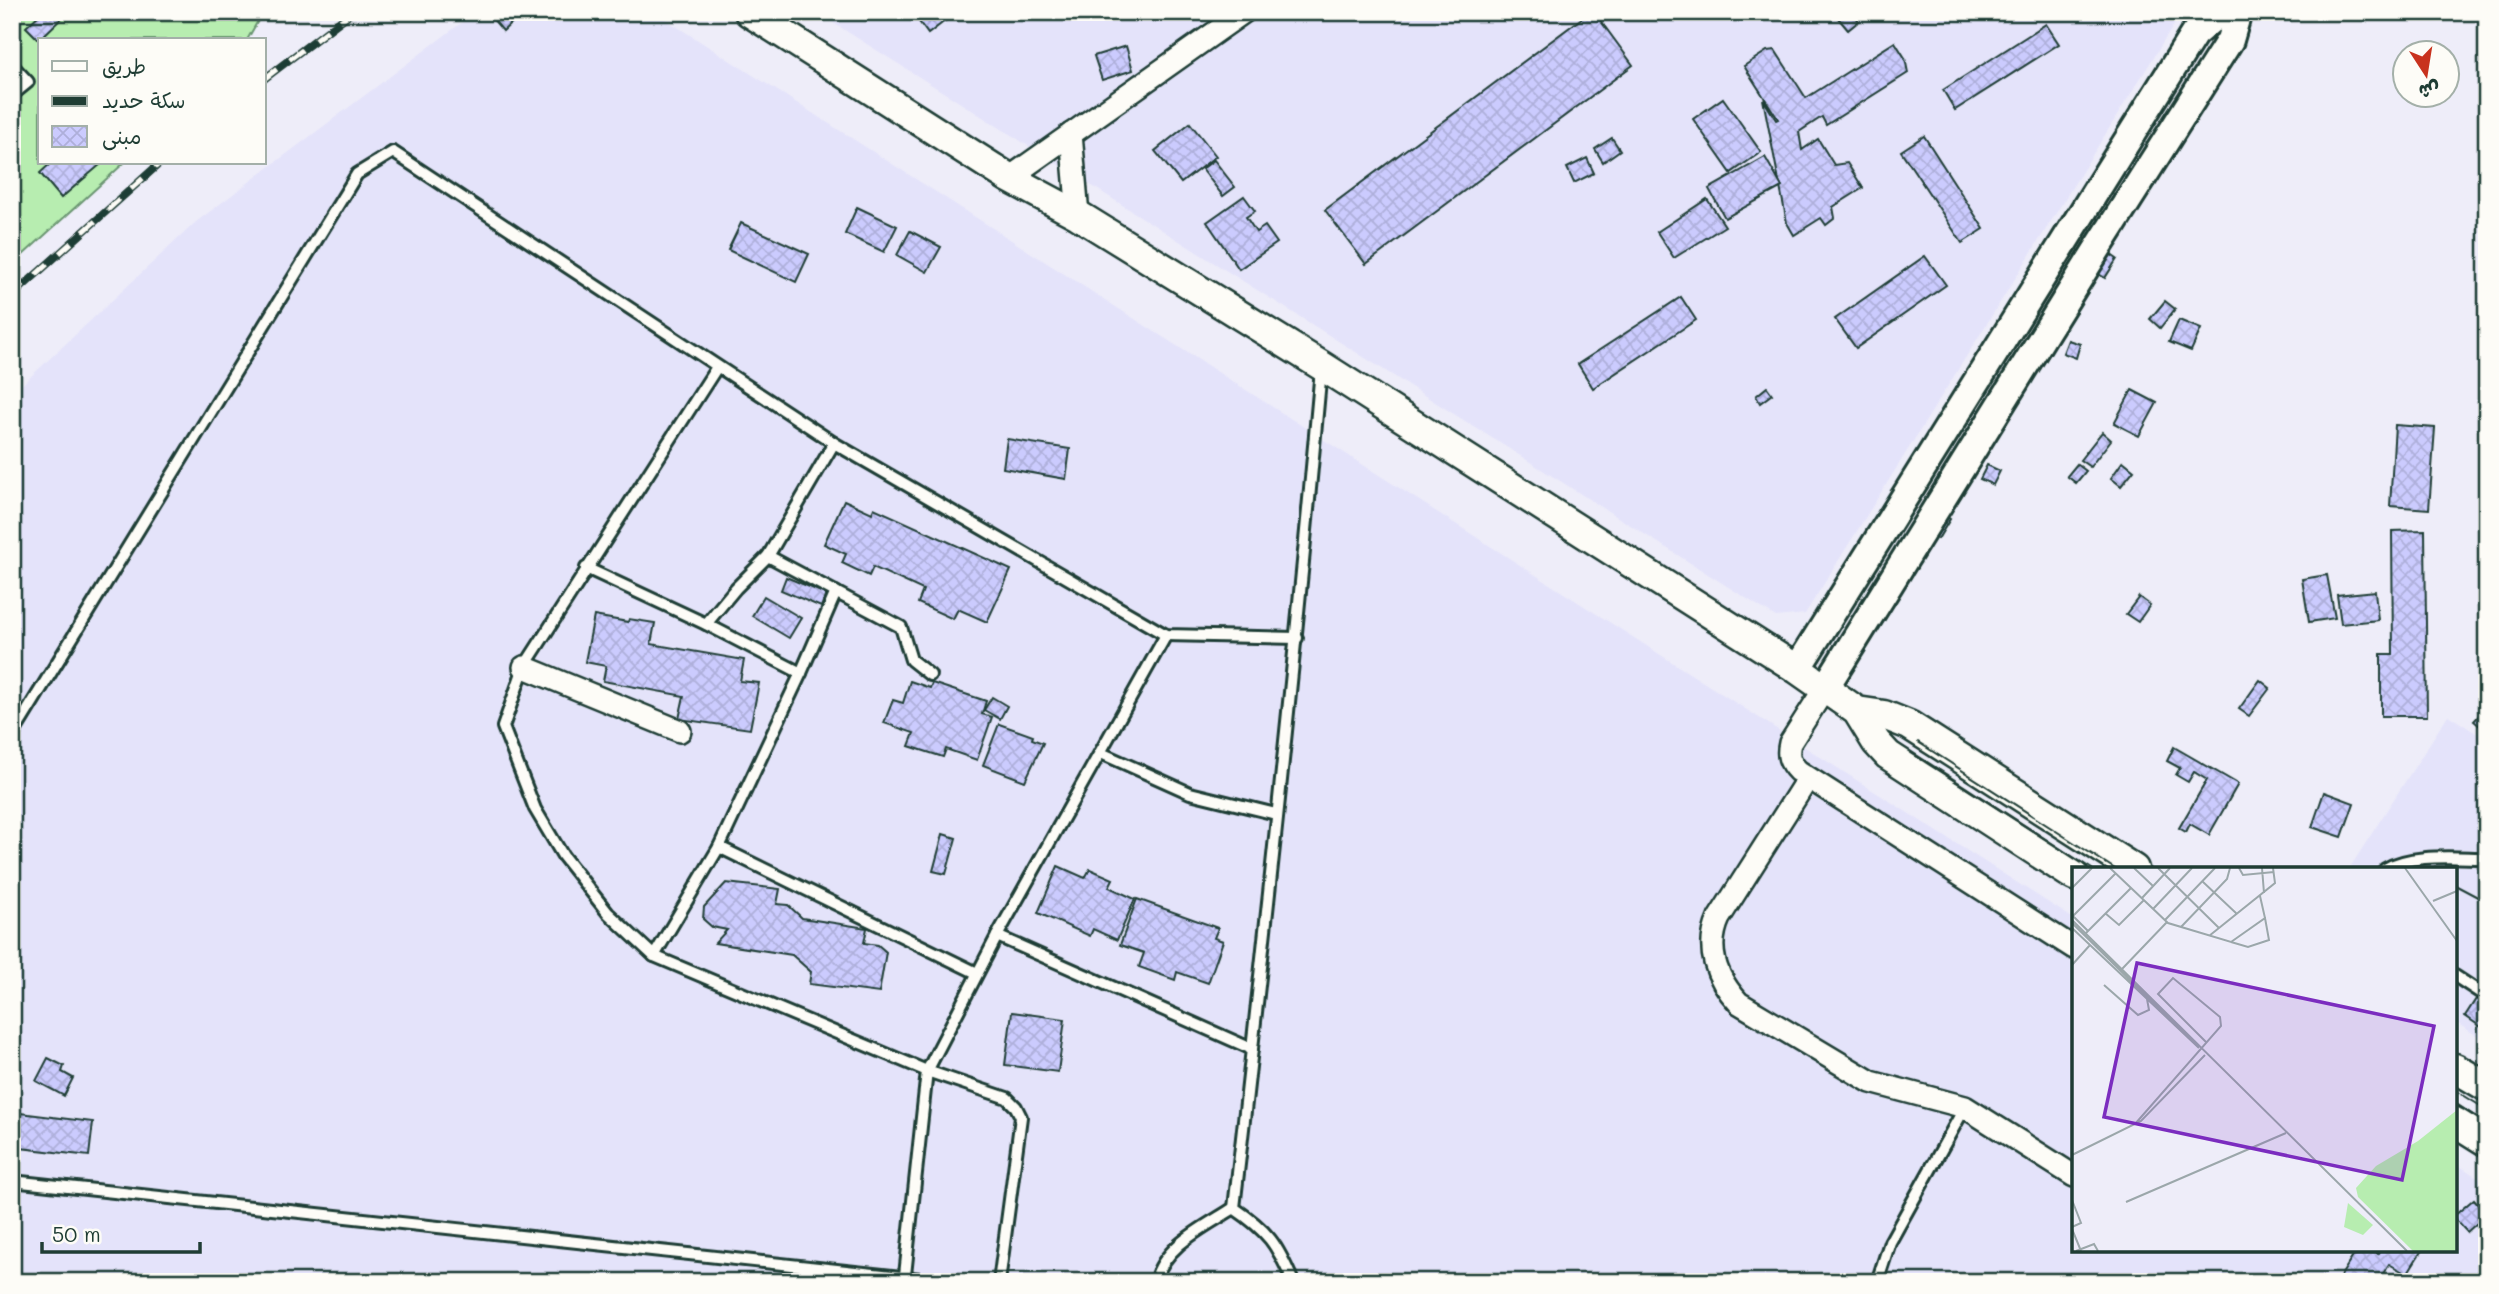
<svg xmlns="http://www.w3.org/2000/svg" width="2499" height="1294" viewBox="0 0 2499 1294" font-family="Mali,'Playpen Sans Arabic',sans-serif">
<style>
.built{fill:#e4e3fa}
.garden{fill:#b7edb0;stroke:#6b9572;stroke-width:2}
.building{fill:url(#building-cross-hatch);stroke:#1f3d34;stroke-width:2}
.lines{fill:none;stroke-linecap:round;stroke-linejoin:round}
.service-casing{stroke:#1f3d34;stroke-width:16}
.minor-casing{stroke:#1f3d34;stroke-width:26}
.tertiary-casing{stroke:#1f3d34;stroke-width:32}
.secondary-casing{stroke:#1f3d34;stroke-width:33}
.service{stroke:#fdfcf7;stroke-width:10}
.minor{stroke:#fdfcf7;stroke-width:21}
.tertiary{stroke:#fdfcf7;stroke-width:26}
.secondary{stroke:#fdfcf7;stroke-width:28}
.tram{stroke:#1f3d34;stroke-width:2}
.rail-casing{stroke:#1f3d34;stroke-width:8}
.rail{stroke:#fdfcf7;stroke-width:5;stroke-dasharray:16;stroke-linecap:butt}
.inset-road{fill:none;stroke:#9ba7aa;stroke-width:2}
.view{fill:#7b2cbf;fill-opacity:0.15;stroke:#7b2cbf;stroke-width:3.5}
.inset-edge{fill:none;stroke:#1f3d34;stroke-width:3.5}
</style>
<defs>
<pattern id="building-cross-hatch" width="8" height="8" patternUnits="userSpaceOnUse" patternTransform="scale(1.75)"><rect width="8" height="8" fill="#cbcbfe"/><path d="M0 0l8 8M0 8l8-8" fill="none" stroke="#aeafda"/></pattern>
</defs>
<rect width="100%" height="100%" fill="#eeedf9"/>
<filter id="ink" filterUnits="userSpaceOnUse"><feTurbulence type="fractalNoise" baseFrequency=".0143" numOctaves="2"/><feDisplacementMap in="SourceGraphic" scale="14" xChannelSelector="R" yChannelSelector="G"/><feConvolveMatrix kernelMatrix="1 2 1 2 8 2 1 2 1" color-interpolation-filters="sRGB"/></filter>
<g filter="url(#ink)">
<g class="built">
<polygon points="476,12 654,12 2074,919 2074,1250 2455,1250 2455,1163 2487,1183 2487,1282 12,1282 12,394 196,222"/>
<polygon points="816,12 2182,12 1805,614 1776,617"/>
<polygon points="2448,715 2487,740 2487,1042 2455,1022 2455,869 2349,869"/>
</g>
<polygon class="garden" points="12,12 263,12 247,40 40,40 40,163 124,163 12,265"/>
<g class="building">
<polygon points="42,12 68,12 39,40 26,27"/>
<polygon points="498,12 515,12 519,16 503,31 492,18"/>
<polygon points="912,12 947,12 950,17 928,34"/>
<polygon points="1590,12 1594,12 1633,65 1366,264 1325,210"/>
<polygon points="1833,12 1852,12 1859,21 1848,30"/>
<polygon points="2046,24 2059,44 1955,110 1943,90"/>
<polygon points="1895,42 1905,58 1908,73 1826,125 1822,117 1799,132 1802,150 1818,139 1834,165 1847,163 1863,188 1833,207 1835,218 1826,225 1821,218 1794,235 1787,223 1763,99 1776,120 1778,119 1744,66 1767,51 1775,50 1806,98"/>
<polygon points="1126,46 1133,70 1102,80 1094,56"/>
<polygon points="1723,98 1761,152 1731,173 1693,119"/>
<polygon points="1190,123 1216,156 1181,183 1155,151"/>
<polygon points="1924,136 1984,229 1962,243 1901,151"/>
<polygon points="1612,138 1620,150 1603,162 1595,149"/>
<polygon points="1765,157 1782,187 1725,218 1709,189"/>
<polygon points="1587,158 1594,173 1574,183 1567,168"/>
<polygon points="1214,160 1235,187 1223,196 1202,169"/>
<polygon points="51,163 100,163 101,164 61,198 40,173"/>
<polygon points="1244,196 1255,211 1246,217 1256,232 1265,226 1277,243 1239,269 1207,222"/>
<polygon points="1707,199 1725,226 1674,258 1657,232"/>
<polygon points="857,207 897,226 884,252 845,234"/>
<polygon points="741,223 809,254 796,282 728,250"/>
<polygon points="910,231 941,247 927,272 897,255"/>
<polygon points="2107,252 2117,259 2105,278 2094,271"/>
<polygon points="1925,256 1946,285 1856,348 1835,319"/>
<polygon points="1681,297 1696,320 1593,388 1578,364"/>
<polygon points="2165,301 2175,309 2160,328 2150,319"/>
<polygon points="2179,320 2201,329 2191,351 2169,342"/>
<polygon points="2068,340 2080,344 2076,358 2063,353"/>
<polygon points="1767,387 1772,394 1760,403 1756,396"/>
<polygon points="2132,390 2157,403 2139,436 2114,423"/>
<polygon points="2395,425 2435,428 2429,509 2390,506"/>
<polygon points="2102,432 2111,440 2090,467 2080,460"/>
<polygon points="1007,439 1070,449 1066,479 1003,468"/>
<polygon points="2123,461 2134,470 2121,486 2111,478"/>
<polygon points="2077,464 2086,471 2076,483 2067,476"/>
<polygon points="1987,465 2000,471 1993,485 1980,479"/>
<polygon points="844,500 872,513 874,508 1011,570 987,622 958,609 953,619 918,603 923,590 873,567 869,576 842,563 846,554 824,544"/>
<polygon points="1939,512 1950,519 1938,539 1927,532"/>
<polygon points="2425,530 2427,716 2381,716 2381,654 2393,654 2392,531"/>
<polygon points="2327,575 2335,618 2309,622 2302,579"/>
<polygon points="786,577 826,594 821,607 781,590"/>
<polygon points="2375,591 2378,620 2341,624 2337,595"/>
<polygon points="764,596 801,618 789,638 752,616"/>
<polygon points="2139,597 2150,605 2138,622 2126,614"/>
<rect x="2484" y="613" width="3" height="42"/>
<polygon points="594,616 628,622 629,619 655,623 651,644 744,660 740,681 759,683 750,729 679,719 684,696 603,681 606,666 585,662"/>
<polygon points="2260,680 2270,688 2249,716 2239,709"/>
<polygon points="910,681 930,688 932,683 986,701 982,714 992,717 977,760 946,749 943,757 909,746 914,733 884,723 893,700 903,703"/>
<polygon points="992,697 1007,706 1000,719 984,710"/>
<polygon points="2486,708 2487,709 2487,732 2474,721"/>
<polygon points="999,724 1033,736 1032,739 1043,743 1025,781 983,765"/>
<polygon points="2174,747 2238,784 2209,835 2190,824 2186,832 2179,828 2207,780 2194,772 2188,782 2176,775 2180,768 2167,761"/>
<polygon points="2324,792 2354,803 2342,837 2312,827"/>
<polygon points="943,834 956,838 946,874 933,871"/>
<polygon points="1058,866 1085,878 1090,869 1113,879 1109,887 1135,899 1117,940 1093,929 1090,936 1038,913"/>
<polygon points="726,883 780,889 777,904 788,905 802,918 867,928 864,943 878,945 886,952 879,993 809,984 811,972 792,955 715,943 727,930 712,927 703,919 704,907"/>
<polygon points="1137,899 1218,928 1214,938 1223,941 1208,983 1177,972 1175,980 1139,967 1144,953 1120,945"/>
<polygon points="2476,999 2487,1006 2487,1031 2465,1016"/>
<polygon points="1012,1012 1065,1019 1058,1072 1005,1065"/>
<polygon points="48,1058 64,1066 62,1072 73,1078 64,1096 36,1081"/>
<polygon points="12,1112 93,1122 89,1156 12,1147"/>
<polygon points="2474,1199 2487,1214 2467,1232 2455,1219 2455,1215"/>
<polygon points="2357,1250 2373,1250 2378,1254 2380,1250 2422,1250 2407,1274 2389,1264 2378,1282 2337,1282"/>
</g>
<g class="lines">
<g class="service-casing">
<g id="service">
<polyline points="12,65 28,82 12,95"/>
<polyline points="717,367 524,667 503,727 535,809 563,856 608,913 654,956 927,1071 905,1275"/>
<polyline points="768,556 901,627 911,660 930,675"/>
<polyline points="586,568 706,624 801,673"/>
<polyline points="706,624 736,588 768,556 834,443"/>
<polyline points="12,736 357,174 393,152 834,443 1166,635 1297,638"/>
<polyline points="1101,753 1190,793 1276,814"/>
<polyline points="719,847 977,973"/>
<path d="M2385,869C2411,853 2456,858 2487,858"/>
<polyline points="997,936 1252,1049"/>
<polyline points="654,956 719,847 801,673 836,592"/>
<polyline points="2455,976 2487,997"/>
<polyline points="12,1181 948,1282"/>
<polyline points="999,1282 1021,1117 1016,1107 1007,1098 927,1071 997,936 1166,635"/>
<path d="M1155,1282C1164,1245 1205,1227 1234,1208"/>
<path d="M1293,1282C1277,1244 1268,1231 1234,1208C1266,929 1296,649 1321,369"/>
<polyline points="1877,1282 1890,1242 1965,1107"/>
<polyline points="2479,1282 2487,1270"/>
</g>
</g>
<g class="minor-casing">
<g id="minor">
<polyline points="1071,134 1078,215"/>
<polyline points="1009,178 1244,12"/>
<polyline points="524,667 680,731"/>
<path d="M1825,688L1790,743C1787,755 1789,762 1798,771L2074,948"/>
<path d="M1808,778L1719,918C1705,949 1716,978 1739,1003L1871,1082L1965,1107L2074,1176"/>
</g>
</g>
<g class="tertiary-casing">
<g id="tertiary">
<polyline points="1797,669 2194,34 2220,12"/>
<polyline points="1825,688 2096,251 2230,40 2238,12"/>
</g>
</g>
<g class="secondary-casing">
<g id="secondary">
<polyline points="749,12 1009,178 1078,215 1322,366 1797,669 1857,711 1876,742 1888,755 2074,876"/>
<polyline points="1857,711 1884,715 1909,725 2134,869"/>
<polyline points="2455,1068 2487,1087"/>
<polyline points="2455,1122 2487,1142"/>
</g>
</g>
<use href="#service" class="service"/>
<use href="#minor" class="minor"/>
<use href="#tertiary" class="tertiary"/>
<use href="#secondary" class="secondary"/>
<g class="tram">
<polyline points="1918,742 2115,869"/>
<polyline points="1911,753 2092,869"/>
<polyline points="2455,885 2487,902"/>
<polyline points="2455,1090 2487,1110"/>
<polyline points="2455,1103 2487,1124"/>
</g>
<g class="rail-casing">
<g id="rail">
<polyline points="264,79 352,12"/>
<polyline points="12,296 160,163"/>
</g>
</g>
<use href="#rail" class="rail"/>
</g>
</g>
<g transform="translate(2072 867)">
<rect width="385" height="385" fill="#eeedf9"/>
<path d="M276,336L301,358L291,368L272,360Z" fill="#b7edb0"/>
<path d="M385,243V384H341L286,330L284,321L304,299L346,274Z" fill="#b7edb0"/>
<path class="inset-road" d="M38,1L96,56L159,75L193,51L188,29M62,1L81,19M86,1L147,61M167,1L171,8L202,5M190,1L192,26M333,1L385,74M130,14L165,47M0,21L20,1M70,31L98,1M361,34L385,24M81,42L120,1M33,46L47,58L72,33M0,48L16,64M1,49L44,6M0,53L335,384M93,53L143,1M0,56L121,175M109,60L155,12L158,1M0,61L127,181M13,67L59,21M137,69L203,16L201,1M159,75L176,80L197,73L193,51M0,98L18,78M50,102L95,55M32,118L66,148L77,143L75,132M63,257L149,159L148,150L101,111L86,127L134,175M0,288L69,254L133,188M0,333L9,356L0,360M54,335L214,266M0,362L9,384M4,384L22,377L26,384"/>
<path class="view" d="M65,96L362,159L330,313L32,250Z"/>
<rect width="385" height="385" class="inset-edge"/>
</g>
<rect width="2499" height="1294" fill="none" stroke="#fdfcf7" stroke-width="42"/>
<rect x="21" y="21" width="2457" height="1252" fill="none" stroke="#1f3d34" stroke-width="2.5" filter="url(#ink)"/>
<rect x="38" y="38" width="228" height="126" fill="#fdfcf7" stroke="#a4b0a9" stroke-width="2"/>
<rect x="52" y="61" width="35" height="10" fill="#fdfcf7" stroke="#a4b0a9" stroke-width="2"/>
<text x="102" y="74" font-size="21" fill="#1f3d34">طريق</text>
<rect x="52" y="96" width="35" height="10" fill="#1f3d34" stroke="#a4b0a9" stroke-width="2"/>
<text x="102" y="108" font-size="21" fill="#1f3d34">سكة حديد</text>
<rect x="52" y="126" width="35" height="21" fill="url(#building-cross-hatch)" stroke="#a4b0a9" stroke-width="2"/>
<text x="102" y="144" font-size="21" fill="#1f3d34">مبنى</text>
<g transform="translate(2426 74) rotate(168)"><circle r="33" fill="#fdfcf7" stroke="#a4b0a9" stroke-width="2"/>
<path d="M0-5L12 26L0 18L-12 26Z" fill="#c8321e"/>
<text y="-10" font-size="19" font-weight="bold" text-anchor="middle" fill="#1f3d34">ش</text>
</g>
<path d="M42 1242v10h158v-10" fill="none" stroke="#1f3d34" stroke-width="3.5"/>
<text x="52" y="1242" font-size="21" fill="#1f3d34" stroke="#fdfcf7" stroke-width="5" paint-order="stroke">50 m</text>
</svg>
